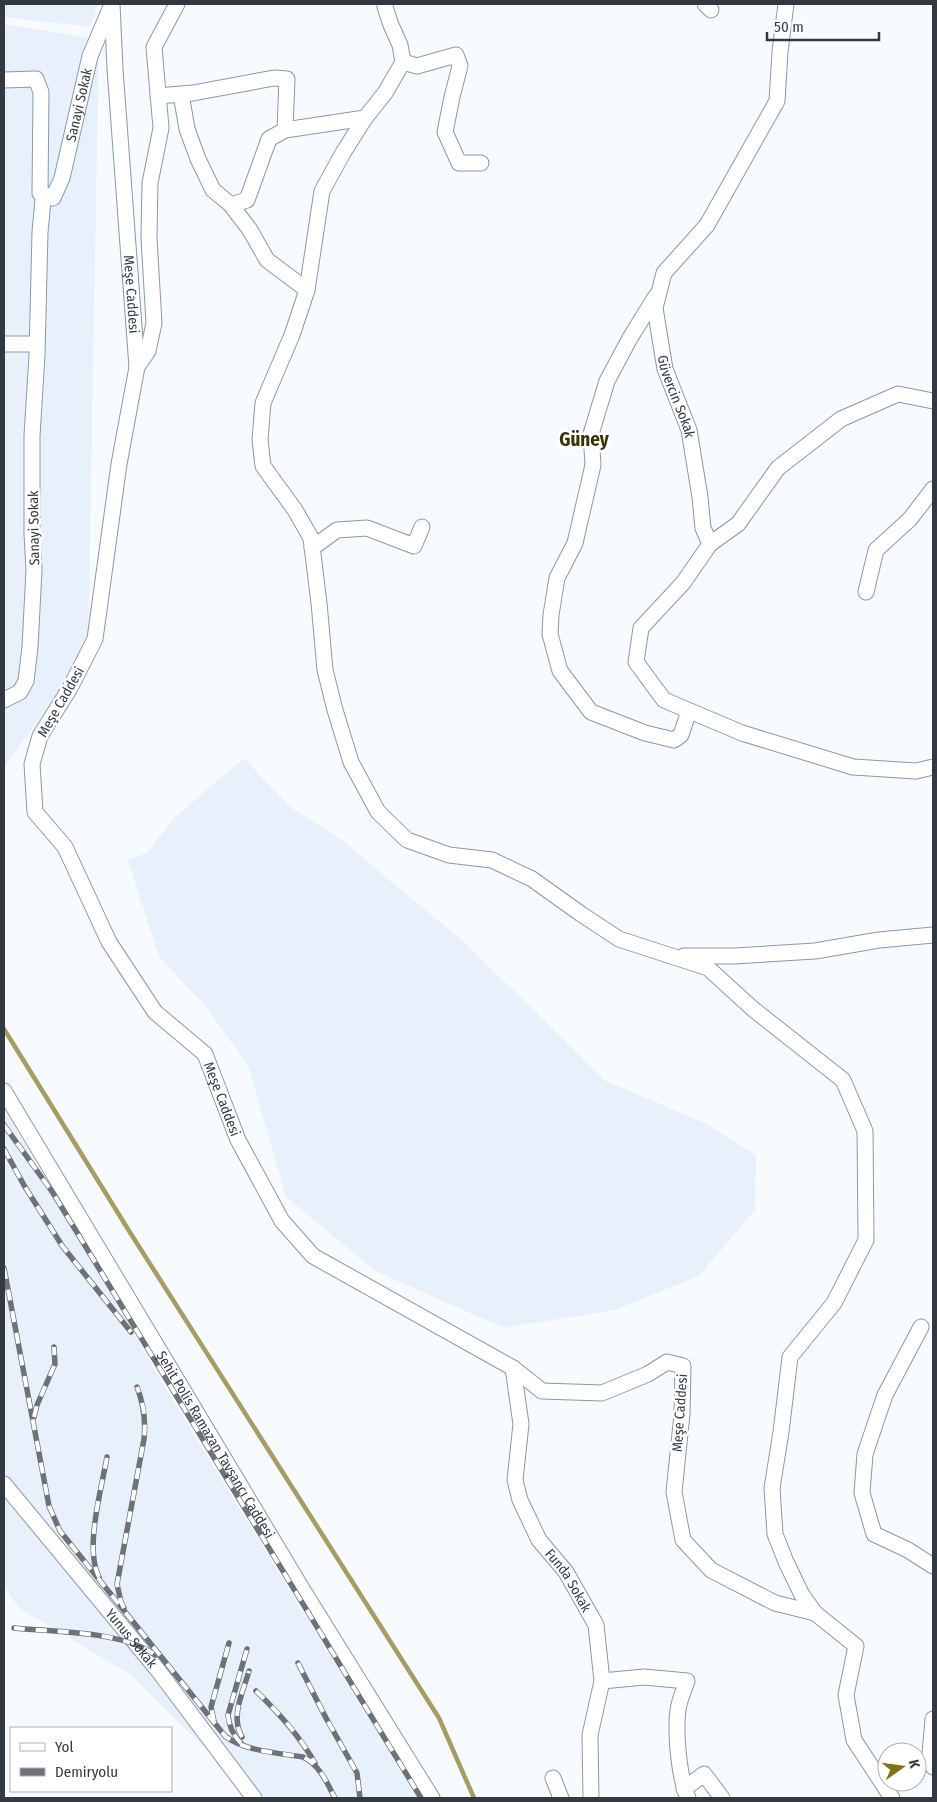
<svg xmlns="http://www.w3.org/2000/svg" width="937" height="1802" viewBox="0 0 937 1802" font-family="'Fira Sans Condensed',sans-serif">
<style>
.built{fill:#e8f1fb}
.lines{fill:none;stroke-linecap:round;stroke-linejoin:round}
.stream{stroke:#a69d62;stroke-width:4.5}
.minor-casing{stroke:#8a99aa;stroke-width:17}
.minor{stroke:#fff;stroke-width:15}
.rail-casing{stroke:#6c7278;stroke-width:5.5}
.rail{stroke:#fff;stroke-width:4;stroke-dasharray:11;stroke-linecap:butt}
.labels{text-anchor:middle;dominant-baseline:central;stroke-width:5;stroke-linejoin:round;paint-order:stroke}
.street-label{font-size:14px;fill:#323940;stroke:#fff}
.district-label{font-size:19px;font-weight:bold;fill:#393308;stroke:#fff}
</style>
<rect width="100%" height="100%" fill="#f7fbff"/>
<g class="built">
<polygon points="4,4 98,4 90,27 4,17"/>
<polygon points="4,24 99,39 88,651 4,768"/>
<polygon points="244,758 289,806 342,840 401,890 460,938 606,1081 705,1123 756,1155 755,1210 699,1276 614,1310 504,1328 375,1271 286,1197 248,1065 202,1002 159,957 128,860 147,853 174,818"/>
<polygon points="4,1107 164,1386 418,1798 256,1798 131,1675 19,1608 4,1586"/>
</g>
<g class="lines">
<polyline class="stream" points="4,1029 131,1234 439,1718 474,1798"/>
<g class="minor-casing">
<g id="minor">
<path id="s1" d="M112,4L115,69L137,367L119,464L95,639L70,688L40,736L32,764L35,812L65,847L109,942L155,1012L205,1054L238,1140L282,1221L313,1256L513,1368L542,1391L602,1393L648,1374L667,1362L683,1366L682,1414L674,1492L683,1540L711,1570L775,1603L815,1613L856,1646L846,1695L854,1740L892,1798"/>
<polyline points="385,4 385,7 391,25 400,45 403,62 385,93 365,118 343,153 322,191 307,290 292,335 263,403 260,440 263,466 295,510 311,538 319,603 325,670 335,710 351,762 378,812 407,840 449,855 492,860 532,879 581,914 619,939 708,968 753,1009 843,1080 865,1131 866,1240 834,1303 790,1357 781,1432 772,1488 775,1534 786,1562 802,1595 815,1613"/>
<polyline points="705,4 711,10"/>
<path id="s2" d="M786,4L780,52L777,101L707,225L664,273L655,308L665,369L689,430L700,497L703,528L710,544L738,524L778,468L841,419L898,394L933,401"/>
<polyline points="403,62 417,66 456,55 460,66 452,97 445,132 459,163 481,163"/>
<path id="s3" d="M4,80L36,79L41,92L40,193L53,198L62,178L90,56L110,9"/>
<polyline points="158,96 193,93 274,78 287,79 285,130 269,139 247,200 231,205 213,190 198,159 187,129 181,94"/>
<polyline points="285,130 365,118"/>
<polyline points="231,205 250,230 267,260 307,290"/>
<polyline points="656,296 630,338 607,381 591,434 593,465 575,543 557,578 551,615 550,634 560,671 591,712 645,733 674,740 681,735 689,711"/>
<polyline points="4,344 37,344"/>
<polyline points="137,367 148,351 154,323 149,238 150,183 161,128 154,47 177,4"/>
<polyline points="710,544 683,583 641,628 636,662 664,700 742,733 853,767 916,771 933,767"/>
<polyline points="312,548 337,530 367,528 414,546 422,527"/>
<polyline points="866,592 876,550 910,519 933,489"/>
<polyline points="4,700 20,692 26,681 30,647 34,570 32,533 32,436 37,355 40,232 43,200 46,195"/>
<polyline points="684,956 734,956 815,951 879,940 933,935"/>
<path id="s4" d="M4,1091L301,1587L432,1798"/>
<polyline points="921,1327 885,1395 865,1454 862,1493 874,1534 908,1550 933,1566"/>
<path id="s5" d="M513,1368L521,1424L515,1480L520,1500L539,1540L566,1572L596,1625L602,1681L590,1735L591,1798"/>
<path id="s6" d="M4,1484L157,1669L254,1798"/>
<path d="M602,1681L644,1677L687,1681C684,1690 679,1701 678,1710C675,1732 679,1778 688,1798"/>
<polyline points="933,1719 930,1754 933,1767"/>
<polyline points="553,1778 561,1798"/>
<polyline points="684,1789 704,1774 722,1798"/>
</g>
</g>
<use href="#minor" class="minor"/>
<g class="rail-casing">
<g id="rail">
<polyline points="4,1125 53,1193 421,1798"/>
<polyline points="4,1149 25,1187 63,1247 131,1332"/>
<path d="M4,1268L49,1506L60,1531L225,1736C244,1751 279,1753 303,1757C320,1765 327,1783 335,1798"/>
<polyline points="34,1417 37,1405 55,1364 54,1347"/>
<path d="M99,1577C84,1549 102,1487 107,1457"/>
<path d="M124,1608L121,1602L117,1584L144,1439C146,1420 144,1405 137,1387"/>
<path d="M14,1628C53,1632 124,1631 155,1655"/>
<polyline points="298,1663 326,1718 357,1773 360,1798"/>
<path d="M256,1691C279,1713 299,1735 315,1763"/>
<polyline points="214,1721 211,1707 229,1643"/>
<path d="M242,1737C230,1717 243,1692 249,1671"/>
<path d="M241,1743C233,1735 229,1727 228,1715L247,1649"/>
</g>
</g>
<use href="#rail" class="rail"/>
</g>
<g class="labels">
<g class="street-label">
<text stroke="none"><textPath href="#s3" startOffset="258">Sanayi Sokak</textPath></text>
<text stroke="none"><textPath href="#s1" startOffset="291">Meşe Caddesi</textPath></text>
<text stroke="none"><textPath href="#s2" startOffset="432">Güvercin Sokak</textPath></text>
<text transform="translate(34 528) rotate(-91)">Sanayi Sokak</text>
<text transform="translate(61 702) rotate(-60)">Meşe Caddesi</text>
<text stroke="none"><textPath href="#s1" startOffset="1176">Meşe Caddesi</textPath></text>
<text transform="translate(680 1413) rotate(-86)">Meşe Caddesi</text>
<text stroke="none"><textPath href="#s4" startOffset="412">Şehit Polis Ramazan Tavşancı Caddesi</textPath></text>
<text stroke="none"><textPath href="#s5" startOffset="228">Funda Sokak</textPath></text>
<text stroke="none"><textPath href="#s6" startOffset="200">Yunus Sokak</textPath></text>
</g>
<g class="district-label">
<text x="584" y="439">Güney</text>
</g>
</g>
<rect width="937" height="1802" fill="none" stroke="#323940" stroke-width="10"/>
<rect x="10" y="1727" width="162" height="65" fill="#ffffff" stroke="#adb0b3"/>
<rect x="20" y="1743" width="25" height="8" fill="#ffffff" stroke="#adb0b3"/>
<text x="55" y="1752" font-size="15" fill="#323940">Yol</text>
<rect x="20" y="1768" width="25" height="8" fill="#6c7278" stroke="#adb0b3"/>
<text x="55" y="1777" font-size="15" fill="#323940">Demiryolu</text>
<g transform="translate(902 1767) rotate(76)"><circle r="24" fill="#ffffff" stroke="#adb0b3"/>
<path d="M0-4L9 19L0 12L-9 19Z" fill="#7f7213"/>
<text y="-8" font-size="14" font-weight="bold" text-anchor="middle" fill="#323940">K</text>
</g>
<path d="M767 32v8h112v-8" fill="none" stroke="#323940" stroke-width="2.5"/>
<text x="774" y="32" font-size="15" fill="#323940" stroke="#ffffff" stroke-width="4" paint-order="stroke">50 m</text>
</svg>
